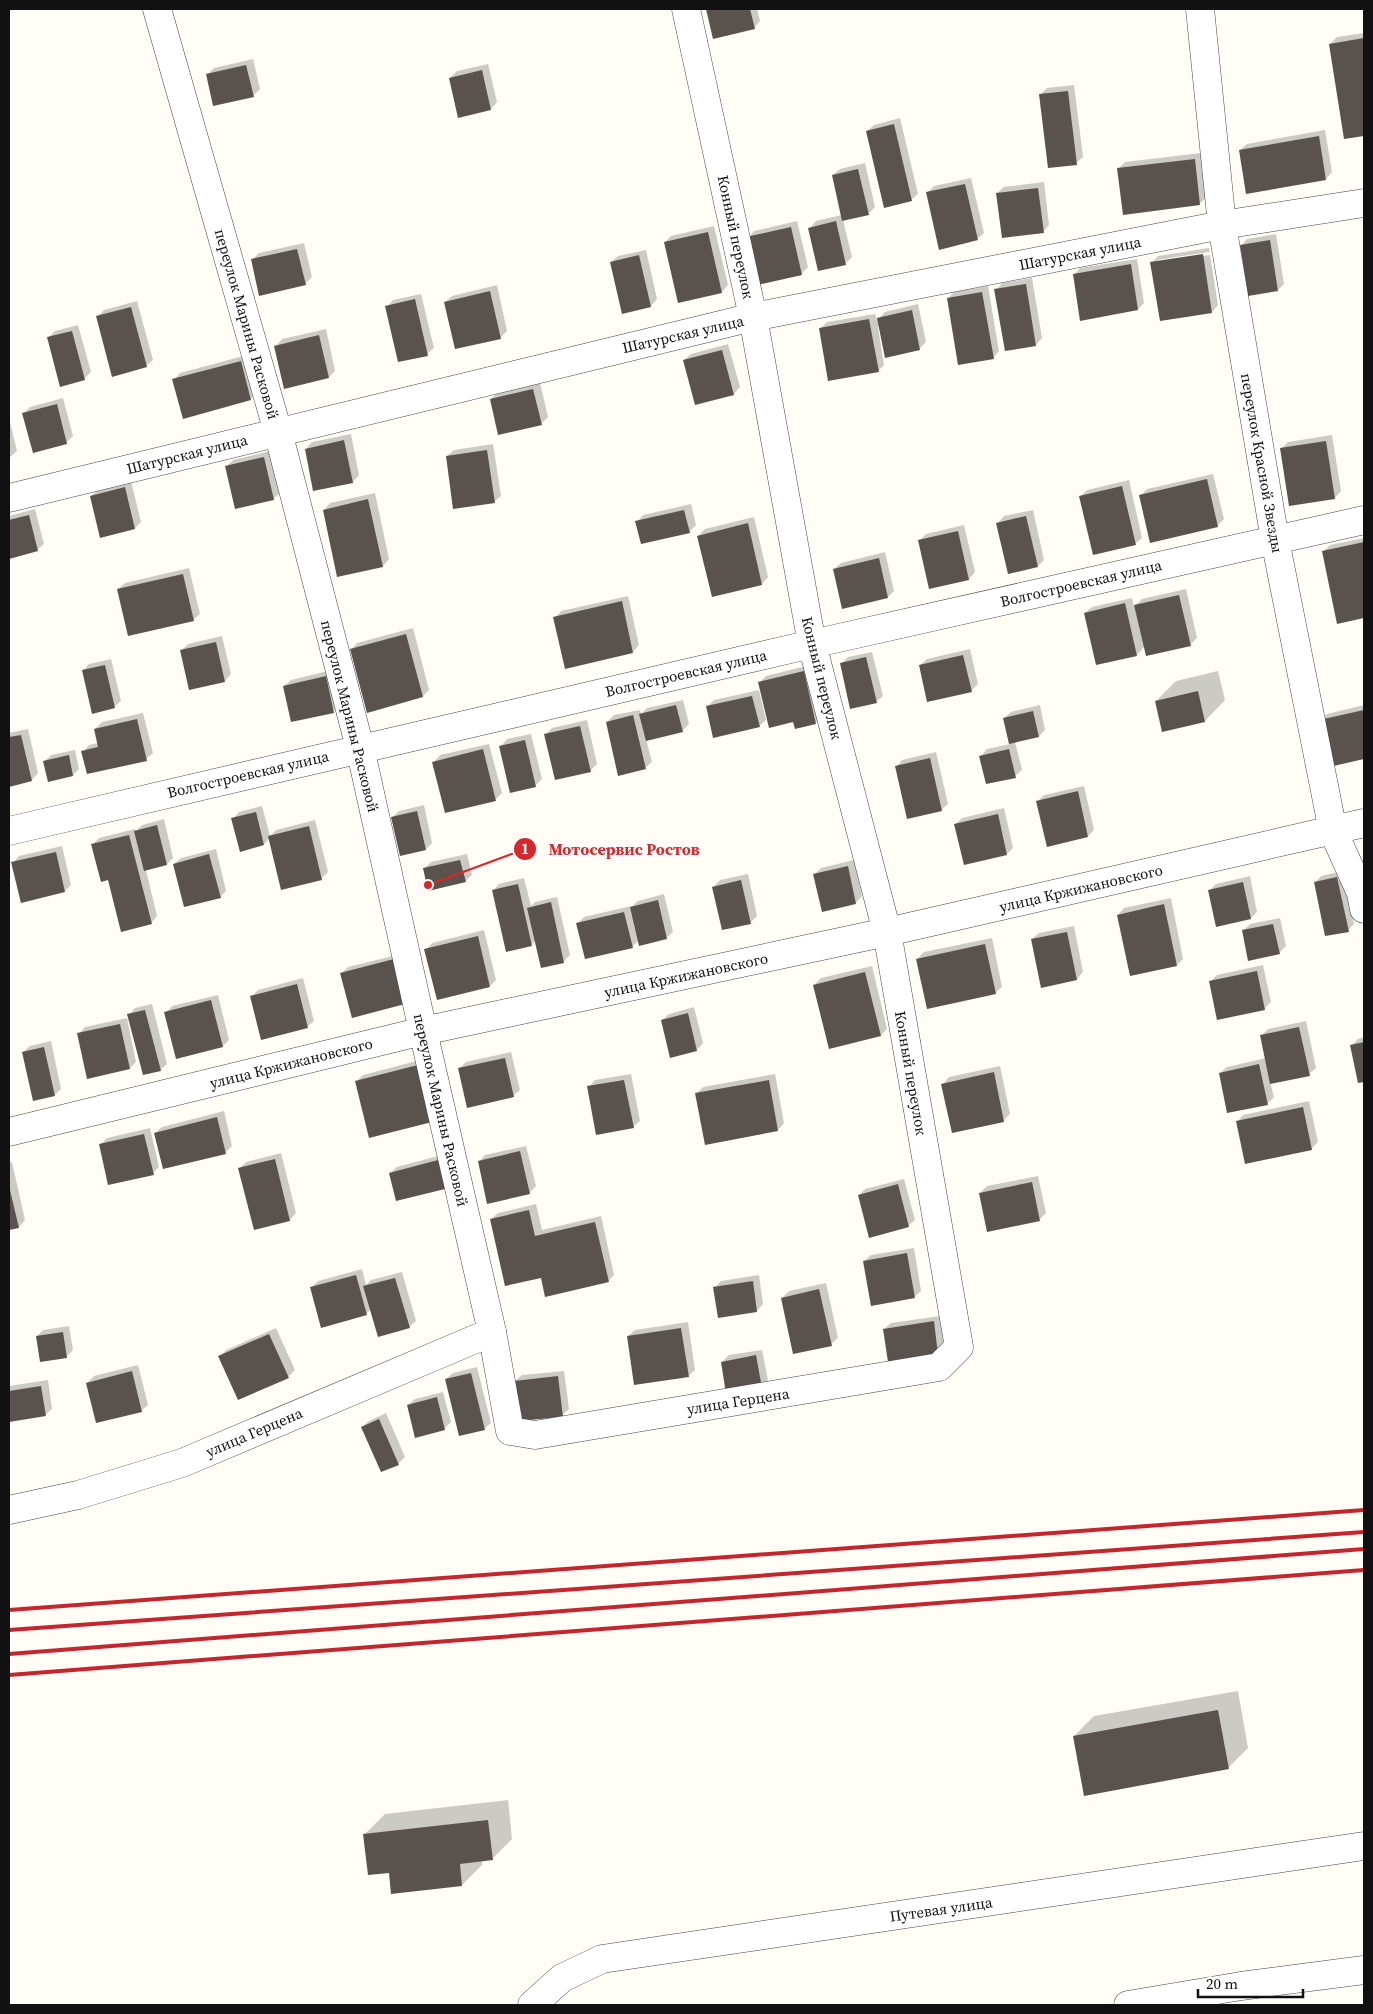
<svg xmlns="http://www.w3.org/2000/svg" width="1373" height="2014" viewBox="0 0 1373 2014" font-family="'Source Serif 4',serif">
<style>
.shadow{fill:#0003;fill-rule:evenodd}
.building{fill:#5a524d}
.lines{fill:none;stroke-linecap:round;stroke-linejoin:round}
.minor-casing{stroke:#444;stroke-width:29}
.minor{stroke:#fff;stroke-width:28}
.rail{stroke:#c4262e;stroke-width:4}
.labels{text-anchor:middle;dominant-baseline:central;stroke-width:5;stroke-linejoin:round;paint-order:stroke}
.street-label{font-size:15px;fill:#111;stroke:#fff}
.leader{fill:none;stroke:#d62828;stroke-width:2}
.callout-dot{fill:#d62828;stroke:#fff;stroke-width:2}
.mark-label{font-size:15px;text-anchor:middle;font-weight:bold;fill:#fff}
.callout-label{font-size:16px;text-anchor:middle;font-weight:bold;fill:#d62828;stroke:#fff;stroke-width:5;stroke-linejoin:round;paint-order:stroke}
</style>
<rect width="100%" height="100%" fill="#fffdf5"/>
<g class="shadow">
<polygon points="708,9 757,9 760,21 754,28 714,37"/>
<polygon points="1364,33 1364,135 1345,138 1330,44 1337,37"/>
<polygon points="253,59 260,89 253,96 207,75 214,68"/>
<polygon points="488,64 497,102 491,109 459,116 450,78 457,71"/>
<polygon points="1074,85 1083,157 1076,163 1040,95 1047,88"/>
<polygon points="900,118 918,194 911,200 867,131 874,125"/>
<polygon points="1325,130 1332,172 1326,179 1247,192 1240,150 1247,144"/>
<polygon points="1201,153 1206,198 1199,204 1119,168 1125,162"/>
<polygon points="865,163 875,207 868,214 843,220 852,257 845,264 810,228 816,221 842,215 833,175 840,169"/>
<polygon points="971,178 984,233 977,239 927,193 934,186"/>
<polygon points="1044,182 1049,225 1043,232 997,193 1004,187"/>
<polygon points="797,221 808,267 801,274 748,238 754,231"/>
<polygon points="714,226 728,285 722,292 665,242 671,236"/>
<polygon points="1276,234 1284,284 1278,290 1249,295 1241,246 1247,239"/>
<polygon points="304,243 312,277 305,284 252,260 259,253"/>
<path d="M1209,248L1218,305L1212,312L1152,263L1158,256ZM1209,252L1210,255L1157,262V260Z"/>
<polygon points="646,250 657,299 651,306 611,262 618,256"/>
<polygon points="1137,259 1144,303 1138,309 1074,275 1080,268"/>
<polygon points="1032,278 1042,338 1036,345 996,290 1002,283"/>
<polygon points="497,285 507,331 501,337 456,348 445,302 452,296"/>
<polygon points="988,286 999,351 993,358 948,298 954,292"/>
<polygon points="421,294 434,348 427,354 387,307 393,300"/>
<polygon points="137,301 153,360 146,366 97,317 104,310"/>
<polygon points="918,304 926,342 919,349 880,327 878,327 884,365 878,371 820,329 827,322 875,314 877,320 885,312"/>
<polygon points="78,325 91,372 84,379 49,337 55,331"/>
<polygon points="326,329 335,371 329,377 276,346 282,339"/>
<polygon points="728,344 740,387 734,394 684,360 691,354"/>
<polygon points="247,355 257,392 251,399 174,380 180,373"/>
<polygon points="540,383 548,417 541,424 491,399 498,392"/>
<polygon points="63,398 73,436 66,443 24,413 30,407"/>
<polygon points="9,418 17,451 9,458"/>
<polygon points="351,434 359,475 353,482 314,490 306,449 312,442"/>
<polygon points="1332,435 1341,491 1335,498 1281,449 1288,442"/>
<polygon points="493,444 501,496 494,502 447,456 454,450"/>
<polygon points="270,451 280,493 273,499 227,466 233,460"/>
<polygon points="1213,474 1224,519 1217,526 1141,495 1147,489"/>
<polygon points="1129,480 1142,538 1135,544 1081,496 1087,490"/>
<polygon points="131,481 141,522 135,528 91,496 98,490"/>
<polygon points="375,493 389,559 383,566 338,576 324,510 330,503"/>
<polygon points="691,504 696,525 689,532 637,522 643,515"/>
<polygon points="35,509 44,544 37,550 9,557 9,516"/>
<polygon points="1033,510 1044,560 1038,566 998,523 1004,516"/>
<polygon points="754,517 768,577 762,584 698,536 705,529"/>
<polygon points="964,525 975,572 969,579 919,541 926,534"/>
<polygon points="1364,538 1364,617 1338,622 1323,552 1330,545"/>
<polygon points="885,552 894,591 888,597 834,569 841,563"/>
<polygon points="189,568 200,614 193,620 118,589 125,583"/>
<polygon points="1186,589 1197,638 1191,644 1147,655 1145,646 1137,655 1097,664 1085,613 1092,607 1132,598 1134,607 1142,599"/>
<polygon points="628,596 639,645 633,652 566,667 555,618 561,611"/>
<polygon points="413,628 429,690 423,696 351,650 357,643"/>
<polygon points="222,636 231,674 225,681 181,651 188,644"/>
<polygon points="970,649 978,684 971,691 920,665 927,659"/>
<polygon points="872,652 883,696 876,702 841,664 848,657"/>
<polygon points="111,659 121,701 114,707 83,671 89,664"/>
<polygon points="810,665 822,717 815,723 794,720 760,682 766,676"/>
<polygon points="332,670 340,705 333,711 284,686 291,680"/>
<polygon points="1218,671 1225,700 1205,721 1156,701 1176,681"/>
<polygon points="759,690 766,720 759,726 707,707 714,700"/>
<polygon points="683,700 689,724 682,731 646,739 652,762 645,768 607,722 614,715 640,710 641,714 647,708"/>
<polygon points="1040,705 1045,730 1039,736 1015,742 1022,770 1015,776 981,756 987,749 1010,744 1004,718 1011,712"/>
<polygon points="1364,705 1364,758 1330,765 1320,721 1327,714"/>
<polygon points="143,713 153,753 146,759 83,752 89,745 98,743 95,729 102,722"/>
<polygon points="587,720 597,764 590,771 546,734 552,728"/>
<polygon points="28,729 38,773 32,780 9,785 9,733"/>
<polygon points="531,734 542,779 535,786 501,746 507,739"/>
<polygon points="489,744 502,793 495,800 434,762 440,755"/>
<polygon points="75,750 79,769 73,775 44,762 51,755"/>
<polygon points="936,752 948,804 941,810 896,767 902,760"/>
<polygon points="1084,786 1094,830 1088,836 1038,801 1044,795"/>
<polygon points="424,805 432,843 426,849 401,855 392,818 399,811"/>
<polygon points="262,806 270,836 276,830 315,820 328,872 321,879 270,838 264,844 241,850 233,819 239,812"/>
<polygon points="1004,808 1013,848 1007,854 956,824 962,818"/>
<polygon points="164,819 173,858 167,864 146,870 157,916 151,923 108,879 93,844 99,838 135,829 136,831 142,825"/>
<polygon points="62,846 71,885 65,891 13,863 19,856"/>
<polygon points="216,849 226,891 220,897 174,864 181,858"/>
<polygon points="467,854 472,875 465,881 424,869 431,862"/>
<polygon points="854,860 862,896 856,903 815,874 821,868"/>
<polygon points="1343,871 1354,924 1348,930 1315,883 1321,876"/>
<polygon points="748,874 757,916 751,922 723,929 713,887 720,880"/>
<polygon points="1250,876 1257,912 1251,918 1210,890 1216,884"/>
<polygon points="524,878 531,906 535,902 557,897 570,955 563,962 536,940 531,945 493,891 499,884"/>
<polygon points="664,894 673,932 666,938 639,940 632,947 578,923 584,917 631,906 631,907 638,901"/>
<polygon points="1171,898 1183,959 1177,965 1118,915 1124,908"/>
<polygon points="1280,918 1286,946 1279,953 1243,931 1250,924"/>
<polygon points="1074,926 1083,972 1077,979 1042,986 1032,939 1039,933"/>
<polygon points="484,930 496,980 490,986 426,950 432,943"/>
<polygon points="992,938 1002,987 995,993 917,959 924,952"/>
<polygon points="401,954 411,996 342,973 348,967"/>
<polygon points="1263,965 1271,1002 1264,1009 1210,982 1217,975"/>
<polygon points="872,966 887,1029 881,1035 814,985 821,978"/>
<polygon points="303,978 314,1021 307,1027 251,997 258,990"/>
<polygon points="218,995 229,1040 223,1046 166,1013 172,1006"/>
<polygon points="152,1004 167,1064 160,1070 129,1015 135,1008"/>
<polygon points="694,1007 703,1043 697,1050 662,1020 669,1014"/>
<polygon points="127,1018 136,1062 130,1068 88,1077 79,1034 85,1027"/>
<polygon points="1306,1021 1316,1068 1309,1074 1270,1082 1274,1097 1267,1104 1220,1073 1227,1067 1266,1058 1261,1036 1268,1029"/>
<polygon points="1364,1037 1364,1080 1359,1081 1352,1045 1358,1039"/>
<polygon points="51,1041 61,1089 55,1095 23,1052 30,1046"/>
<polygon points="511,1052 520,1090 513,1096 459,1069 466,1062"/>
<polygon points="424,1059 438,1114 356,1082 363,1075"/>
<polygon points="1000,1066 1010,1114 1004,1120 943,1084 949,1077"/>
<polygon points="631,1074 640,1121 633,1127 589,1087 595,1080"/>
<polygon points="775,1074 784,1123 778,1130 696,1094 703,1087"/>
<polygon points="1309,1101 1318,1142 1311,1149 1237,1122 1243,1115"/>
<polygon points="224,1111 232,1146 226,1152 164,1168 155,1133 162,1127"/>
<polygon points="150,1128 159,1167 153,1173 100,1145 107,1138"/>
<polygon points="526,1146 536,1186 529,1193 479,1162 485,1155"/>
<polygon points="281,1153 296,1213 290,1220 255,1229 239,1169 246,1162"/>
<polygon points="445,1154 451,1181 444,1187 390,1173 397,1167"/>
<polygon points="12,1162 25,1220 19,1227 9,1229 9,1163"/>
<polygon points="1038,1176 1046,1213 1039,1220 980,1193 987,1186"/>
<polygon points="904,1179 915,1220 908,1226 859,1195 865,1189"/>
<polygon points="536,1204 542,1230 601,1216 614,1275 608,1281 491,1219 498,1213"/>
<polygon points="914,1248 921,1291 914,1297 864,1261 871,1255"/>
<polygon points="362,1269 366,1285 371,1280 402,1272 416,1321 409,1327 371,1309 366,1314 311,1288 318,1281"/>
<polygon points="759,1275 763,1304 757,1311 719,1317 714,1288 721,1281"/>
<polygon points="826,1283 838,1338 831,1344 782,1298 789,1291"/>
<polygon points="940,1316 944,1347 938,1354 884,1329 891,1323"/>
<polygon points="688,1322 695,1370 688,1376 628,1336 635,1330"/>
<polygon points="69,1326 73,1350 66,1357 37,1336 43,1330"/>
<polygon points="276,1328 295,1370 288,1377 220,1357 226,1350"/>
<polygon points="762,1350 768,1380 761,1387 722,1362 729,1355"/>
<polygon points="138,1365 148,1405 141,1411 87,1383 94,1376"/>
<polygon points="477,1367 491,1423 484,1429 446,1379 453,1373"/>
<polygon points="564,1371 569,1409 562,1415 515,1381 522,1375"/>
<polygon points="48,1380 52,1409 45,1415 9,1421 9,1386"/>
<polygon points="443,1392 451,1422 444,1429 408,1405 415,1399"/>
<polygon points="386,1413 405,1457 398,1464 362,1427 369,1421"/>
<polygon points="1238,1691 1248,1748 1228,1768 1074,1736 1094,1716"/>
<polygon points="508,1800 512,1839 492,1859 482,1860 482,1865 462,1885 390,1872 365,1834 385,1814"/>
</g>
<g class="building">
<polygon points="706,9 750,9 755,29 713,39"/>
<polygon points="1364,38 1364,136 1344,139 1329,44"/>
<polygon points="246,65 254,97 213,106 206,74"/>
<polygon points="482,70 491,110 458,118 449,78"/>
<polygon points="1068,91 1077,165 1048,168 1039,94"/>
<polygon points="894,124 912,201 884,208 866,131"/>
<polygon points="1319,136 1326,180 1246,194 1239,150"/>
<polygon points="1195,159 1200,205 1123,215 1117,168"/>
<polygon points="858,169 869,215 842,221 832,175"/>
<polygon points="965,184 978,240 939,250 926,192"/>
<polygon points="1038,188 1044,233 1002,238 996,193"/>
<polygon points="836,221 846,265 818,271 808,228"/>
<polygon points="791,227 802,275 757,285 746,237"/>
<polygon points="708,232 722,293 678,303 664,242"/>
<polygon points="1270,240 1278,291 1248,296 1240,245"/>
<polygon points="297,249 306,285 259,296 251,259"/>
<polygon points="1203,254 1212,313 1160,321 1150,262"/>
<polygon points="639,255 651,307 622,314 610,262"/>
<polygon points="1131,264 1138,310 1080,321 1073,274"/>
<polygon points="1026,284 1036,346 1005,351 994,289"/>
<polygon points="490,291 501,339 455,349 444,302"/>
<polygon points="982,292 994,359 958,365 947,298"/>
<polygon points="415,299 428,356 398,362 385,306"/>
<polygon points="131,307 147,367 112,377 96,316"/>
<polygon points="912,310 920,350 885,358 877,318"/>
<polygon points="869,319 879,372 828,381 819,328"/>
<polygon points="72,331 85,380 60,387 47,337"/>
<polygon points="319,335 329,378 284,389 274,346"/>
<polygon points="722,350 734,395 695,405 683,360"/>
<polygon points="241,361 251,400 183,419 172,379"/>
<polygon points="533,389 542,425 498,435 490,399"/>
<polygon points="57,404 67,444 33,453 22,413"/>
<polygon points="344,440 353,483 313,491 305,449"/>
<polygon points="1326,441 1335,499 1289,506 1280,448"/>
<polygon points="487,450 495,503 453,509 446,456"/>
<polygon points="264,457 274,500 235,509 225,466"/>
<polygon points="1207,479 1218,527 1150,543 1139,495"/>
<polygon points="1122,486 1136,545 1093,555 1079,496"/>
<polygon points="125,487 135,529 100,538 90,496"/>
<polygon points="368,499 383,567 337,577 323,510"/>
<polygon points="684,510 690,533 641,544 635,521"/>
<polygon points="29,515 38,551 9,559 9,520"/>
<polygon points="1026,516 1038,567 1008,574 996,523"/>
<polygon points="748,523 762,585 712,597 697,536"/>
<polygon points="958,531 969,580 929,589 918,540"/>
<polygon points="1364,542 1364,618 1337,624 1322,551"/>
<polygon points="879,558 888,598 842,609 833,569"/>
<polygon points="183,574 194,621 128,636 117,589"/>
<polygon points="1179,595 1191,646 1146,656 1134,605"/>
<polygon points="622,601 633,653 565,669 553,617"/>
<polygon points="1125,603 1137,656 1096,665 1084,613"/>
<polygon points="406,634 423,697 367,713 350,649"/>
<polygon points="216,642 225,682 189,690 180,650"/>
<polygon points="963,655 972,692 927,702 919,665"/>
<polygon points="866,657 877,703 850,709 840,663"/>
<polygon points="105,665 115,708 92,714 82,670"/>
<polygon points="804,671 816,724 795,729 793,722 769,728 758,682"/>
<polygon points="326,676 334,713 291,722 283,686"/>
<polygon points="1198,691 1205,722 1162,732 1155,701"/>
<polygon points="752,696 760,727 713,738 706,706"/>
<polygon points="676,705 683,732 646,741 639,714"/>
<polygon points="1364,710 1364,759 1329,767 1319,720"/>
<polygon points="1033,711 1039,737 1009,744 1003,718"/>
<polygon points="633,715 646,769 618,776 606,722"/>
<polygon points="137,719 147,761 87,774 81,751 98,747 94,729"/>
<polygon points="580,726 591,772 555,780 544,734"/>
<polygon points="21,735 32,781 9,787 9,737"/>
<polygon points="525,740 536,787 510,793 499,746"/>
<polygon points="483,749 496,801 445,813 432,762"/>
<polygon points="1009,749 1016,778 986,784 979,756"/>
<polygon points="69,755 73,776 48,782 43,761"/>
<polygon points="930,758 942,811 907,819 895,766"/>
<polygon points="1078,791 1088,837 1047,847 1036,801"/>
<polygon points="417,811 426,850 400,856 391,817"/>
<polygon points="256,812 264,845 240,852 231,818"/>
<polygon points="998,814 1007,855 964,865 954,824"/>
<polygon points="157,825 167,865 144,871 134,831"/>
<polygon points="309,826 322,880 281,890 268,836"/>
<polygon points="129,835 152,924 121,932 108,880 101,882 91,844"/>
<polygon points="56,852 65,892 21,903 11,862"/>
<polygon points="209,854 221,898 184,907 173,864"/>
<polygon points="460,860 466,882 428,891 423,868"/>
<polygon points="848,866 856,904 822,912 813,874"/>
<polygon points="1337,877 1349,932 1325,936 1314,882"/>
<polygon points="741,880 751,924 722,930 712,887"/>
<polygon points="1243,882 1251,919 1216,927 1208,890"/>
<polygon points="518,884 532,946 506,952 492,890"/>
<polygon points="658,900 667,939 639,946 630,907"/>
<polygon points="551,902 564,963 541,968 527,908"/>
<polygon points="1164,904 1177,966 1130,976 1117,915"/>
<polygon points="624,912 633,948 585,959 576,923"/>
<polygon points="1273,924 1280,954 1248,961 1242,930"/>
<polygon points="1067,932 1077,980 1041,988 1031,939"/>
<polygon points="478,936 490,987 437,1000 424,949"/>
<polygon points="985,944 996,994 927,1009 916,959"/>
<polygon points="394,959 405,1004 352,1018 340,973"/>
<polygon points="1257,971 1265,1010 1217,1020 1209,981"/>
<polygon points="865,972 881,1036 829,1049 813,985"/>
<polygon points="297,984 308,1028 261,1040 250,996"/>
<polygon points="211,1000 223,1047 176,1059 164,1012"/>
<polygon points="145,1010 161,1071 143,1075 127,1014"/>
<polygon points="688,1013 697,1051 670,1058 661,1020"/>
<polygon points="120,1024 130,1069 87,1079 77,1033"/>
<polygon points="1299,1027 1310,1076 1270,1084 1260,1035"/>
<polygon points="1364,1042 1364,1082 1358,1083 1350,1045"/>
<polygon points="44,1047 55,1096 33,1101 22,1052"/>
<polygon points="505,1058 514,1097 467,1108 458,1068"/>
<polygon points="1259,1064 1268,1105 1227,1113 1219,1073"/>
<polygon points="418,1065 432,1122 369,1138 355,1081"/>
<polygon points="994,1072 1004,1122 952,1133 941,1084"/>
<polygon points="624,1080 634,1128 596,1135 587,1086"/>
<polygon points="769,1080 778,1131 705,1145 695,1093"/>
<polygon points="1303,1107 1312,1150 1245,1164 1236,1121"/>
<polygon points="217,1117 226,1154 163,1169 154,1133"/>
<polygon points="144,1134 154,1175 108,1185 99,1144"/>
<polygon points="520,1151 530,1194 487,1204 478,1161"/>
<polygon points="275,1159 290,1221 254,1230 238,1168"/>
<polygon points="438,1160 445,1189 396,1201 389,1173"/>
<polygon points="1032,1182 1040,1221 987,1232 979,1193"/>
<polygon points="898,1184 909,1227 869,1238 858,1195"/>
<polygon points="9,1186 19,1228 9,1230"/>
<polygon points="529,1210 535,1236 595,1222 609,1282 545,1297 541,1278 505,1286 490,1219"/>
<polygon points="907,1253 915,1298 871,1306 863,1261"/>
<polygon points="356,1275 367,1315 321,1328 310,1287"/>
<polygon points="395,1278 410,1328 378,1337 363,1286"/>
<polygon points="753,1281 757,1312 718,1318 713,1287"/>
<polygon points="819,1289 832,1346 793,1354 781,1298"/>
<polygon points="934,1321 938,1355 888,1362 883,1329"/>
<polygon points="681,1328 689,1377 634,1385 627,1336"/>
<polygon points="63,1332 67,1358 40,1362 36,1336"/>
<polygon points="269,1334 289,1378 238,1400 218,1356"/>
<polygon points="756,1355 762,1388 726,1394 721,1362"/>
<polygon points="132,1371 142,1412 96,1423 86,1383"/>
<polygon points="471,1373 485,1430 459,1436 445,1379"/>
<polygon points="558,1376 563,1417 518,1421 514,1381"/>
<polygon points="41,1386 46,1416 9,1422 9,1391"/>
<polygon points="437,1397 445,1430 415,1438 407,1405"/>
<polygon points="379,1419 399,1465 381,1472 361,1427"/>
<polygon points="1218,1710 1229,1769 1084,1796 1073,1736"/>
<polygon points="488,1820 493,1860 460,1864 462,1886 391,1894 389,1873 368,1875 363,1834"/>
</g>
<g class="lines">
<g class="minor-casing">
<g id="minor">
<polyline points="157,9 278,432 360,748 423,1031 492,1332 510,1431 535,1435 939,1367 959,1347 887,932 812,644 753,317 686,9"/>
<polyline points="1200,9 1222,225 1275,540 1333,831 1361,893 1364,909"/>
<polyline points="9,498 753,317 1222,225 1364,203"/>
<polyline points="9,831 812,644 1364,520"/>
<polyline points="9,1132 423,1031 887,932 1364,823"/>
<polyline points="9,1510 78,1495 182,1463 492,1332"/>
<polyline points="532,2005 562,1978 602,1959 1364,1846"/>
<polyline points="1128,2005 1241,1986 1364,1970"/>
</g>
</g>
<use href="#minor" class="minor"/>
<g class="rail">
<polyline points="9,1610 1364,1510"/>
<polyline points="9,1630 1364,1532"/>
<polyline points="9,1654 1364,1549"/>
<polyline points="9,1675 1364,1570"/>
</g>
</g>
<g class="labels">
<g class="street-label">
<text transform="translate(736 237) rotate(78)">Конный переулок</text>
<text transform="translate(1080 253) rotate(-11)">Шатурская улица</text>
<text transform="translate(247 324) rotate(74)">переулок Марины Расковой</text>
<text transform="translate(683 334) rotate(-13)">Шатурская улица</text>
<text transform="translate(187 454) rotate(-14)">Шатурская улица</text>
<text transform="translate(1262 463) rotate(80)">переулок Красной Звезды</text>
<text transform="translate(1081 583) rotate(-13)">Волгостроевская улица</text>
<text transform="translate(686 673) rotate(-13)">Волгостроевская улица</text>
<text transform="translate(822 678) rotate(76)">Конный переулок</text>
<text transform="translate(350 716) rotate(76)">переулок Марины Расковой</text>
<text transform="translate(248 774) rotate(-13)">Волгостроевская улица</text>
<text transform="translate(1081 888) rotate(-13)">улица Кржижановского</text>
<text transform="translate(686 975) rotate(-12)">улица Кржижановского</text>
<text transform="translate(291 1063) rotate(-14)">улица Кржижановского</text>
<text transform="translate(911 1073) rotate(80)">Конный переулок</text>
<text transform="translate(441 1110) rotate(77)">переулок Марины Расковой</text>
<text transform="translate(738 1401) rotate(-9)">улица Герцена</text>
<text transform="translate(254 1432) rotate(-23)">улица Герцена</text>
<text transform="translate(941 1909) rotate(-8)">Путевая улица</text>
</g>
</g>
<path class="leader" d="M428 885L525 849"/>
<g class="callout-dot">
<circle cx="428" cy="885" r="5"/>
<circle cx="525" cy="849" r="12"/>
</g>
<g class="mark-label">
<text x="525" y="854">1</text>
</g>
<g class="callout-label">
<text x="624" y="855">Мотосервис Ростов</text>
</g>
<rect width="1373" height="2014" fill="none" stroke="#111111" stroke-width="20"/>
<path d="M1198 1989v8h105v-8" fill="none" stroke="#111111" stroke-width="2.5"/>
<text x="1206" y="1989" font-size="15" fill="#111111" stroke="#ffffff" stroke-width="4" paint-order="stroke">20 m</text>
</svg>
